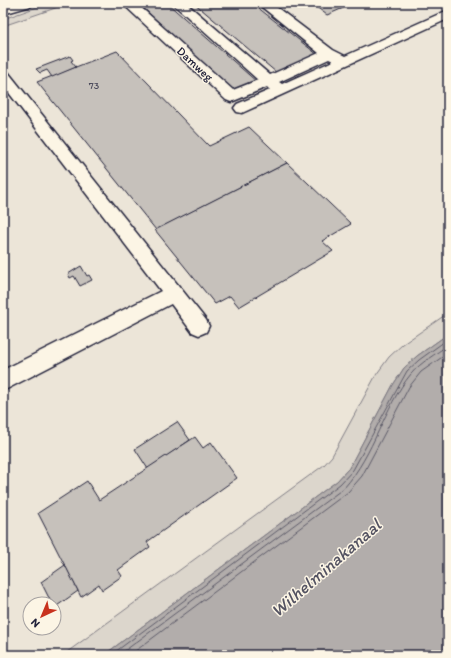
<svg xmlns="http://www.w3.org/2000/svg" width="451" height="658" viewBox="0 0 451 658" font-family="Itim,sans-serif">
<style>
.built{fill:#ece5d8;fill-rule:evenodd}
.green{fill:#dcd6cc;stroke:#7f7c84}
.water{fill:#b2adab;stroke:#78757e}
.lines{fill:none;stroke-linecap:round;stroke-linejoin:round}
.shore{stroke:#5c5a68;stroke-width:1}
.building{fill:#c6c1bb;stroke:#22223b}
.minor-casing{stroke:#22223b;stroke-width:3}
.major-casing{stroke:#22223b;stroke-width:3}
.path{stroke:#22223b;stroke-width:2;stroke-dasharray:2 2;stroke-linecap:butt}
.minor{fill:#fcf5e5;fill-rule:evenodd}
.major{fill:#fcf5e5;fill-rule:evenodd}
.labels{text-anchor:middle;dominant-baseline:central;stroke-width:3;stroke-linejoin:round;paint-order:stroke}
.far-number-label{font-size:10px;fill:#4b4a5b}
.far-street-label{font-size:12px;fill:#22223b;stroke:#fcf5e5}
.near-water-label{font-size:18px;font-style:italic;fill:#545362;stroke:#fcf5e5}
</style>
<rect width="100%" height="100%" fill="#fcf5e5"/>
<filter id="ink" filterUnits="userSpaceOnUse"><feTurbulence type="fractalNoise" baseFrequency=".025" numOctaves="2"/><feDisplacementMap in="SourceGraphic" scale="8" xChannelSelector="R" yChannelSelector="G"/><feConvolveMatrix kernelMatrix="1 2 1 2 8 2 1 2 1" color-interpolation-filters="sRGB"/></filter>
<g filter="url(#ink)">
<path class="built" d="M43,3H448V473L216,655H3V17ZM30,604H54V628H30Z"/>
<g class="green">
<polygon points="49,3 70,3 3,26 3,19"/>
<polygon points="448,313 448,334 417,356 404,368 393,385 349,468 337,481 104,655 63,655 324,465 332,456 376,375 389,357 403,344"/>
</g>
<polygon class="water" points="448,334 448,655 104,655 337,481 349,468 393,385 404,368 417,356"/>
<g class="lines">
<g class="shore">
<polyline points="111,655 340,484 353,470 407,371 419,360 448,339"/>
<path d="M119,655L344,488C375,453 383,408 411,374C421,362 436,354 448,345"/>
<polyline points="130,655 348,492 362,476 409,387 421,372 448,353"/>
</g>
</g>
<g class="building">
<polygon points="138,3 167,3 257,82 234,92"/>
<polygon points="194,3 252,3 318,55 277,73"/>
<polygon points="311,3 355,3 327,15"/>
<polygon points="117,51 209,146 249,127 287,163 156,230 37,82"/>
<polygon points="70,56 73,60 71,61 76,67 52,77 47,70 40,73 36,69"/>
<polygon points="287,163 351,224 322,241 333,251 239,307 230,296 215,304 155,230"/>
<polygon points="81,266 87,276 89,275 92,280 80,286 74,276 70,278 68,274"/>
<polygon points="177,422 190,440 148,469 135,449"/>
<polygon points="195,437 203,448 211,442 237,478 147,542 150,547 118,570 122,576 102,590 99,584 81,597 38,513 87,481 99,500"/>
<polygon points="65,565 78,591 54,608 54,604 52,604 41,582"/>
</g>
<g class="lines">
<g class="minor-casing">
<g id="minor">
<path d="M122,3H136L233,90L258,80L172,3H186L270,75L319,53L257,3H271L333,50L345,56L448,10V19L242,113L237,112L234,108L237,104L270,90L267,87L236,100L231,102L226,100ZM329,59L333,61L282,84L279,82Z"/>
<polygon points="3,70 8,72 206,320 209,326 206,332 199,335 192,332 171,304 3,391 3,370 161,291 3,85"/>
</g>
</g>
<g class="major-casing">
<polygon id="major" points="11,3 33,3 31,6 3,14 3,5"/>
</g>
<polyline class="path" points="40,5 45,3"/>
<use href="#minor" class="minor"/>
<use href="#major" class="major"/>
</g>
</g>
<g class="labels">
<g class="far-number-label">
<text x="94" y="85">73</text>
</g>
<g class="far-street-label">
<text transform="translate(195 64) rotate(43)">Damweg</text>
</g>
<g class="near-water-label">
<text transform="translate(326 568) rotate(-41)">Wilhelminakanaal</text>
</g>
</g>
<rect width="451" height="658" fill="none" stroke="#fcf5e5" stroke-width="16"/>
<rect x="8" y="8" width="435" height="642" fill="none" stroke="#22223b" stroke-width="1.5" filter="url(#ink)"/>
<g transform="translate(42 616) rotate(224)"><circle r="19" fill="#fcf5e5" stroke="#a5a1a1"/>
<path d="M0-3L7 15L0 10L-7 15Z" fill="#c8321e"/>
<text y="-6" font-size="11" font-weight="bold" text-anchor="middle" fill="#22223b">N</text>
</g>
</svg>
